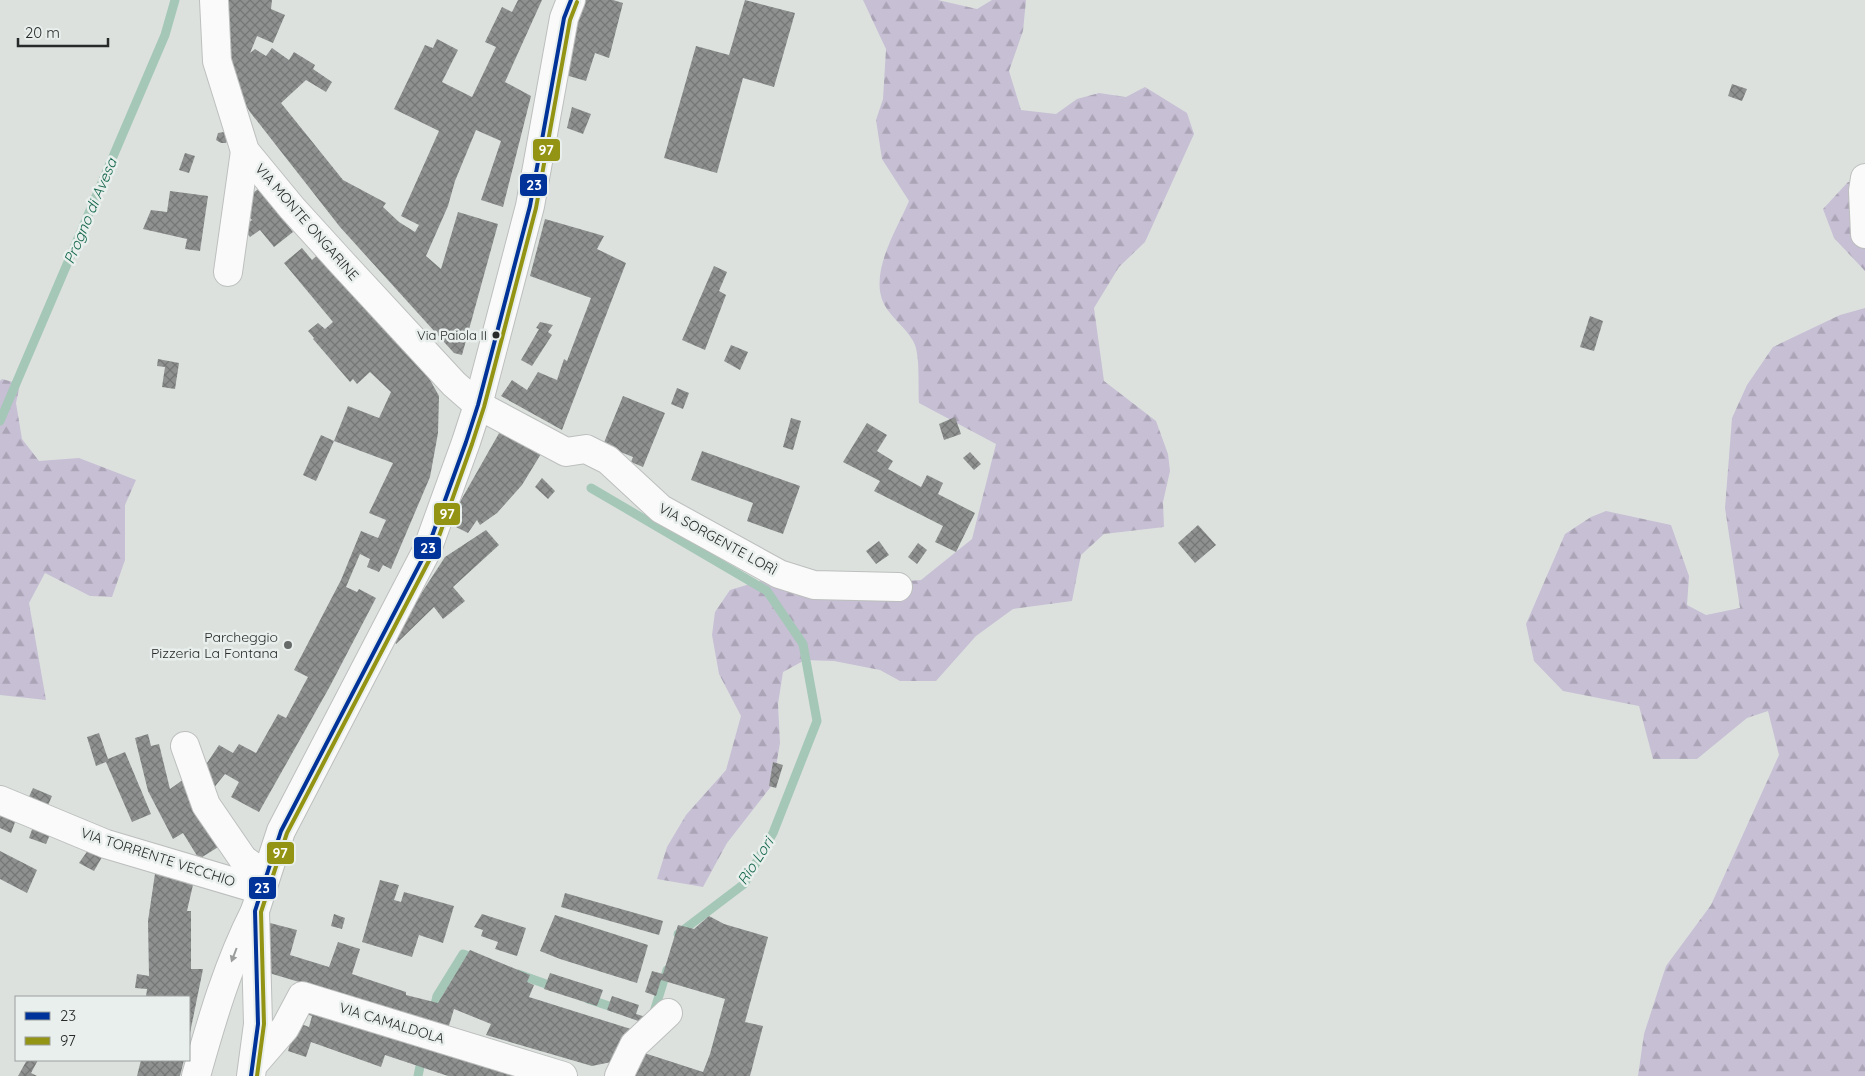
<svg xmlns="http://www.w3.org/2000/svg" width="1865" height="1076" viewBox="0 0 1865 1076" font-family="Quicksand,sans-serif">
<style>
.forest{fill:url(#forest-firs)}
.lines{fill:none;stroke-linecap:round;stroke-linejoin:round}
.stream{stroke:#a4c7b7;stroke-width:9}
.building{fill:url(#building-cross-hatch)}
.street-casing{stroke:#bcbfbd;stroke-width:30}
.secondary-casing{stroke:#bcbfbd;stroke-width:30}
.street{stroke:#fafafa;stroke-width:28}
.secondary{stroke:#fafafa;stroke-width:28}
.bus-1-casing{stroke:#e8efec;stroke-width:8}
.bus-2-casing{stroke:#e8efec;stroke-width:8}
.bus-1{stroke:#039;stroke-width:4}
.bus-2{stroke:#939414;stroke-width:4}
.oneway{fill:#9b9c9c}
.bus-dot{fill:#272a29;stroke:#e8efec;stroke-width:2}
.poi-dot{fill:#666a68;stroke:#e8efec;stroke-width:2}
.labels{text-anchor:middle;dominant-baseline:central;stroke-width:5;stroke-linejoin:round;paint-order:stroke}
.bus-label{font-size:13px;fill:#272a29;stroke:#e8efec;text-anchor:end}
.street-label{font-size:14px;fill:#272a29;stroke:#e8efec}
.poi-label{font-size:14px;fill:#272a29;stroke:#e8efec;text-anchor:end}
.water-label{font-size:15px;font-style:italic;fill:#14674b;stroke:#e8efec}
.line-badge{stroke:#e8efec;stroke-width:2}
.badge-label{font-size:14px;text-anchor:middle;font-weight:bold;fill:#fff}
</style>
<defs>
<pattern id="forest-firs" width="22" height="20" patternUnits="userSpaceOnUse" patternTransform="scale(1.25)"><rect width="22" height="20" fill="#c7bfd4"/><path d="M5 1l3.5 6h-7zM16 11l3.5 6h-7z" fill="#aba4b6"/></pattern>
<pattern id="building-cross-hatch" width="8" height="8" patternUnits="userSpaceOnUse" patternTransform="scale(1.25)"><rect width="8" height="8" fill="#8e918f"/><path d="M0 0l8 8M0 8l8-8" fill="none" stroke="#747775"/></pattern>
</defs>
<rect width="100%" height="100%" fill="#dce1de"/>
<g class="forest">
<path d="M863,0H938L977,9L992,0H1026L1023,31L1009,71L1021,110L1056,114L1077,99L1099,93L1126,97L1145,87L1187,113L1194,134L1145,242L1119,267L1094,308L1104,381L1156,421L1168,454L1170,471L1163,502L1164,527L1104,534L1081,555L1072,601L1013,609L976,636L936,681H900L880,670L834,661L805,660L783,672L778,704L780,743L773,784L727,843L703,887L657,879L667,847L686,815L726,770L741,716L719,674L712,635L715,612L730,590L773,577L798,590L921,580L972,539L996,444L919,403C918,387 920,359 915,345C907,325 883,315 880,291C876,261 898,227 909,201L882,159L876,120L883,99L886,49Z"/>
<polygon points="1865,181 1865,271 1834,238 1823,209 1848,182"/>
<polygon points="1865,308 1865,1076 1638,1076 1644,1034 1666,966 1711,905 1779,755 1768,711 1747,718 1697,759 1653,759 1639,706 1563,691 1534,661 1526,624 1565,534 1591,517 1606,511 1671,525 1689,576 1687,605 1706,615 1740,608 1725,508 1732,418 1747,385 1773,347 1840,315"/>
<polygon points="2,379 20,384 16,403 22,439 39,461 79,458 136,480 125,505 125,560 112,597 90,596 45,573 29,603 46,700 0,695 0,381"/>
</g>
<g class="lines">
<g class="stream">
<polyline points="0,421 165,35 175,0"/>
<polyline points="591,488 767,591 803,644 817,721 773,833 744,884 678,934"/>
<polyline points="518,974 557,988"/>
<polyline points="588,999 618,1009"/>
<polyline points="433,1013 437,996 463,954 477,959"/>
<polyline points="653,1015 667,970"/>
<polyline points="418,1076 422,1057"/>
</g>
</g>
<g class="building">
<polygon points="228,0 272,0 271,9 285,15 273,43 257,36 250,53 255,49 266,56 272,48 289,60 294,52 315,65 313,69 332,82 326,92 306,80 281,103 343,180 386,203 383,207 399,222 415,232 419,225 401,216 439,131 394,109 425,45 433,48 437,39 458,50 442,82 472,97 496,47 485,42 502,7 512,12 518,0 542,0 505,82 531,96 503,207 481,200 501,141 476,130 455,181 448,206 426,256 441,269 458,212 498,224 462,355 454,353 340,227 250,112 235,88 240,86 229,69 226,20"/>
<polygon points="584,0 613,0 623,3 609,58 595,53 586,81 562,74"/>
<polygon points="745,0 795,13 774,87 743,78 717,173 664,158 696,46 729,55"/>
<polygon points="1732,84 1747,89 1742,101 1728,96"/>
<polygon points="572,107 591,114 583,134 567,128"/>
<polygon points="224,132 229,137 226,143 221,143 216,140 218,133"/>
<polygon points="185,153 195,156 189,173 179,170"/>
<polygon points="258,189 293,232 274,247 260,230 250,237 243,228 252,220 239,204"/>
<polygon points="170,191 208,196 200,251 185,249 187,239 143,229 151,210 167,212"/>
<polygon points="545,219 604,236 597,249 626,263 562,430 501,396 512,380 527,390 538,372 557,380 564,359 567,361 591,298 530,276"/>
<polygon points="302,248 312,260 323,250 429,378 439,396 438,433 430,477 391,569 383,565 379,572 367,567 370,559 360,554 346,587 357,592 359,589 376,598 329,688 259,812 231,797 239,782 225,774 208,795 199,775 219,745 233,753 239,744 256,753 278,714 286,718 308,677 294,670 341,580 361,531 378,538 386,520 369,513 393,463 334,441 348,406 379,418 391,392 370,372 357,384 353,379 350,382 313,339 314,338 308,331 318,323 325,329 333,322 284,263"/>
<polygon points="714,266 727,272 719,291 726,295 705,350 682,340"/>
<polygon points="1590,316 1603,321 1594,351 1580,347"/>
<polygon points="540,322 553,325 548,332 552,335 532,366 521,360 539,329 536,328"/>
<polygon points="731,345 748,352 740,370 724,361"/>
<polygon points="158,359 179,363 175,389 162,387 165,367 157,366"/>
<polygon points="677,388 689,393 683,409 671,404"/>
<polygon points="623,396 665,413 643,467 631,462 633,457 603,445"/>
<polygon points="955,417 961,434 944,440 939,424"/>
<polygon points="791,418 801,421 793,450 783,447"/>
<polygon points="867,423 887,435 877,451 893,461 888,469 921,487 927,475 943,483 938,494 975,513 956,552 935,542 943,526 874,491 880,481 843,462"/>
<polygon points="502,428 544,449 522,485 497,513 480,525 477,520 468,533 448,523"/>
<polygon points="321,435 334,441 316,481 303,475"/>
<polygon points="702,451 800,486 783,534 747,521 753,503 691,480"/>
<polygon points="970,452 981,464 974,470 963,458"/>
<polygon points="542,478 555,491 548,499 535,487"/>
<polygon points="1198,525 1216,545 1195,563 1178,543"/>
<polygon points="486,530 499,545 453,587 465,601 443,619 434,607 396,644 392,638 445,557"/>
<polygon points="879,541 889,555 876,564 866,551"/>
<polygon points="918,543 927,550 917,564 908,557"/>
<polygon points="99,733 108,759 125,752 151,814 132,822 106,762 96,766 87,737"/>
<polygon points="148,734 151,746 159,744 170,789 184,779 223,844 199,859 183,833 173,839 148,791 135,738"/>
<polygon points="773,762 783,765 776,788 769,786"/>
<polygon points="33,788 52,796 46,810 27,801"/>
<polygon points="0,809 17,817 11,833 0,828"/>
<polygon points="34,824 52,830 46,844 29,838"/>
<polygon points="91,846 105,852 94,871 79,863"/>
<polygon points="0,851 37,870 27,893 0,879"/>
<polygon points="156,867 195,876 187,911 191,911 191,969 203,969 190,1033 189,997 146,997 147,989 135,988 137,974 149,976 148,921"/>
<polygon points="380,880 399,885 394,900 401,902 404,892 454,906 443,943 419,935 412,957 362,942"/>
<polygon points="565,893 663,921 659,935 561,907"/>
<polygon points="334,914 345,918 342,929 331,926"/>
<polygon points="482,914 526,928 517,956 495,949 498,942 481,936 483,930 474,927"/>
<polygon points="555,915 648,945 637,983 560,959 540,951"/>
<polygon points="709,916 724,924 768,937 745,1022 763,1026 750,1076 630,1076 638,1051 703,1072 710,1054 725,999 661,980 656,996 645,992 652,971 663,974 678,925 694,929"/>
<polygon points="270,923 297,930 290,955 329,967 338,942 360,949 352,974 406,992 406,995 438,1003 470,950 530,975 527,982 534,985 529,997 634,1030 616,1061 592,1066 486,1035 491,1024 454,1009 447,1032 400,1012 269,973"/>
<polygon points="550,973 603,990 597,1006 544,989"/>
<polygon points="612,996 639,1005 636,1014 646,1017 644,1023 607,1010"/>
<polygon points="301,1008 522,1076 448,1076 385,1055 381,1067 311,1042 306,1057 288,1051 296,1022 309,1027 312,1016 300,1012"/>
<polygon points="27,1060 38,1060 31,1073 37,1076 18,1076"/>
<polygon points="141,1060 184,1060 180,1076 137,1076"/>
</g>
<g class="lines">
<g class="street-casing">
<g id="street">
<polyline points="214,0 217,61 245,151 292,208 343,264 454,384 478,405 566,452 586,449 608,460 661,509 779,574 814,585 898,587"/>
<polyline points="1865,178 1863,191 1865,234"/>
<polyline points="228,272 245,151"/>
<polyline points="185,746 206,805 243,859 265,875"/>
<polyline points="0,800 106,844 261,890"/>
<polyline points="253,1065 285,1028 302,996 563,1076"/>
<path d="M196,1076C212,1019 228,964 255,911"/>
<polyline points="619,1076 634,1045 668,1013"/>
</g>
</g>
<g class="secondary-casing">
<polyline id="secondary" points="251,1076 258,1024 255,911 281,831 427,550 466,442 478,405 530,206 564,18 571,0"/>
</g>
<use href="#street" class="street"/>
<use href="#secondary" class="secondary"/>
<g class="bus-1-casing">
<polyline id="bus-1" points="251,1076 258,1024 255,911 281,831 427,550 466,442 478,405 530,206 564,18 571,0"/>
</g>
<g class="bus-2-casing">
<polyline id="bus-2" points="257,1076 264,1024 261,912 287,833 433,553 472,444 484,407 536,208 570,20 577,2"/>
</g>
<use href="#bus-1" class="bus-1"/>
<use href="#bus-2" class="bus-2"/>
</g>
<defs><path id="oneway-solid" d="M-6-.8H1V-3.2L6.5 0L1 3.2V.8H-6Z" transform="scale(1.25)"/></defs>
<use class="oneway" href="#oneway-solid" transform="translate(234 955) rotate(111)"/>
<circle class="bus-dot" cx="496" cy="335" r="4.5"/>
<circle class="poi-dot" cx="288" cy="645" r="5"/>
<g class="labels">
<g class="bus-label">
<text x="487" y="335">Via Paiola II</text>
</g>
<g class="street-label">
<text transform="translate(307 222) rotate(49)">VIA MONTE ONGARINE</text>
<text transform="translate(718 539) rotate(29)">VIA SORGENTE LORÌ</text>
<text transform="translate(158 857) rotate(18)">VIA TORRENTE VECCHIO</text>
<text transform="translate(392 1023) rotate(17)">VIA CAMALDOLA</text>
</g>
<g class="poi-label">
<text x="278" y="637">Parcheggio<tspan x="278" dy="16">Pizzeria La Fontana</tspan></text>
</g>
<g class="water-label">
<text transform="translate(90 211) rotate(-67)">Progno di Avesa</text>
<text transform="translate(755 861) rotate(-57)">Rio Lori</text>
</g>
</g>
<g class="line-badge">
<rect x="532" y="138" width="29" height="24" rx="5" fill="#939414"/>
<rect x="519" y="173" width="29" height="24" rx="5" fill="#039"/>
<rect x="433" y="502" width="28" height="24" rx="5" fill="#939414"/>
<rect x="413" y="536" width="29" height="24" rx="5" fill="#039"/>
<rect x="266" y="841" width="29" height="24" rx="5" fill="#939414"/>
<rect x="248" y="876" width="29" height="24" rx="5" fill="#039"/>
</g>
<g class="badge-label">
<text x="546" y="155">97</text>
<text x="534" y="190">23</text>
<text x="447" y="519">97</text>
<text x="428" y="553">23</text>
<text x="280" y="858">97</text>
<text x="262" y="893">23</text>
</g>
<rect x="15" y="996" width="175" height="65" fill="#e8efec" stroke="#9ba09e"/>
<rect x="25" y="1012" width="25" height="8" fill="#003399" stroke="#9ba09e"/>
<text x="60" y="1021" font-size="15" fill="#272a29">23</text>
<rect x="25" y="1037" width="25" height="8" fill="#939414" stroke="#9ba09e"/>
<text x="60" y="1046" font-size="15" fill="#272a29">97</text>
<path d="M18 38v8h90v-8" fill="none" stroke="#272a29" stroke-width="2.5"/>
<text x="25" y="38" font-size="15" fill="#272a29" stroke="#e8efec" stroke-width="4" paint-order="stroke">20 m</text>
</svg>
